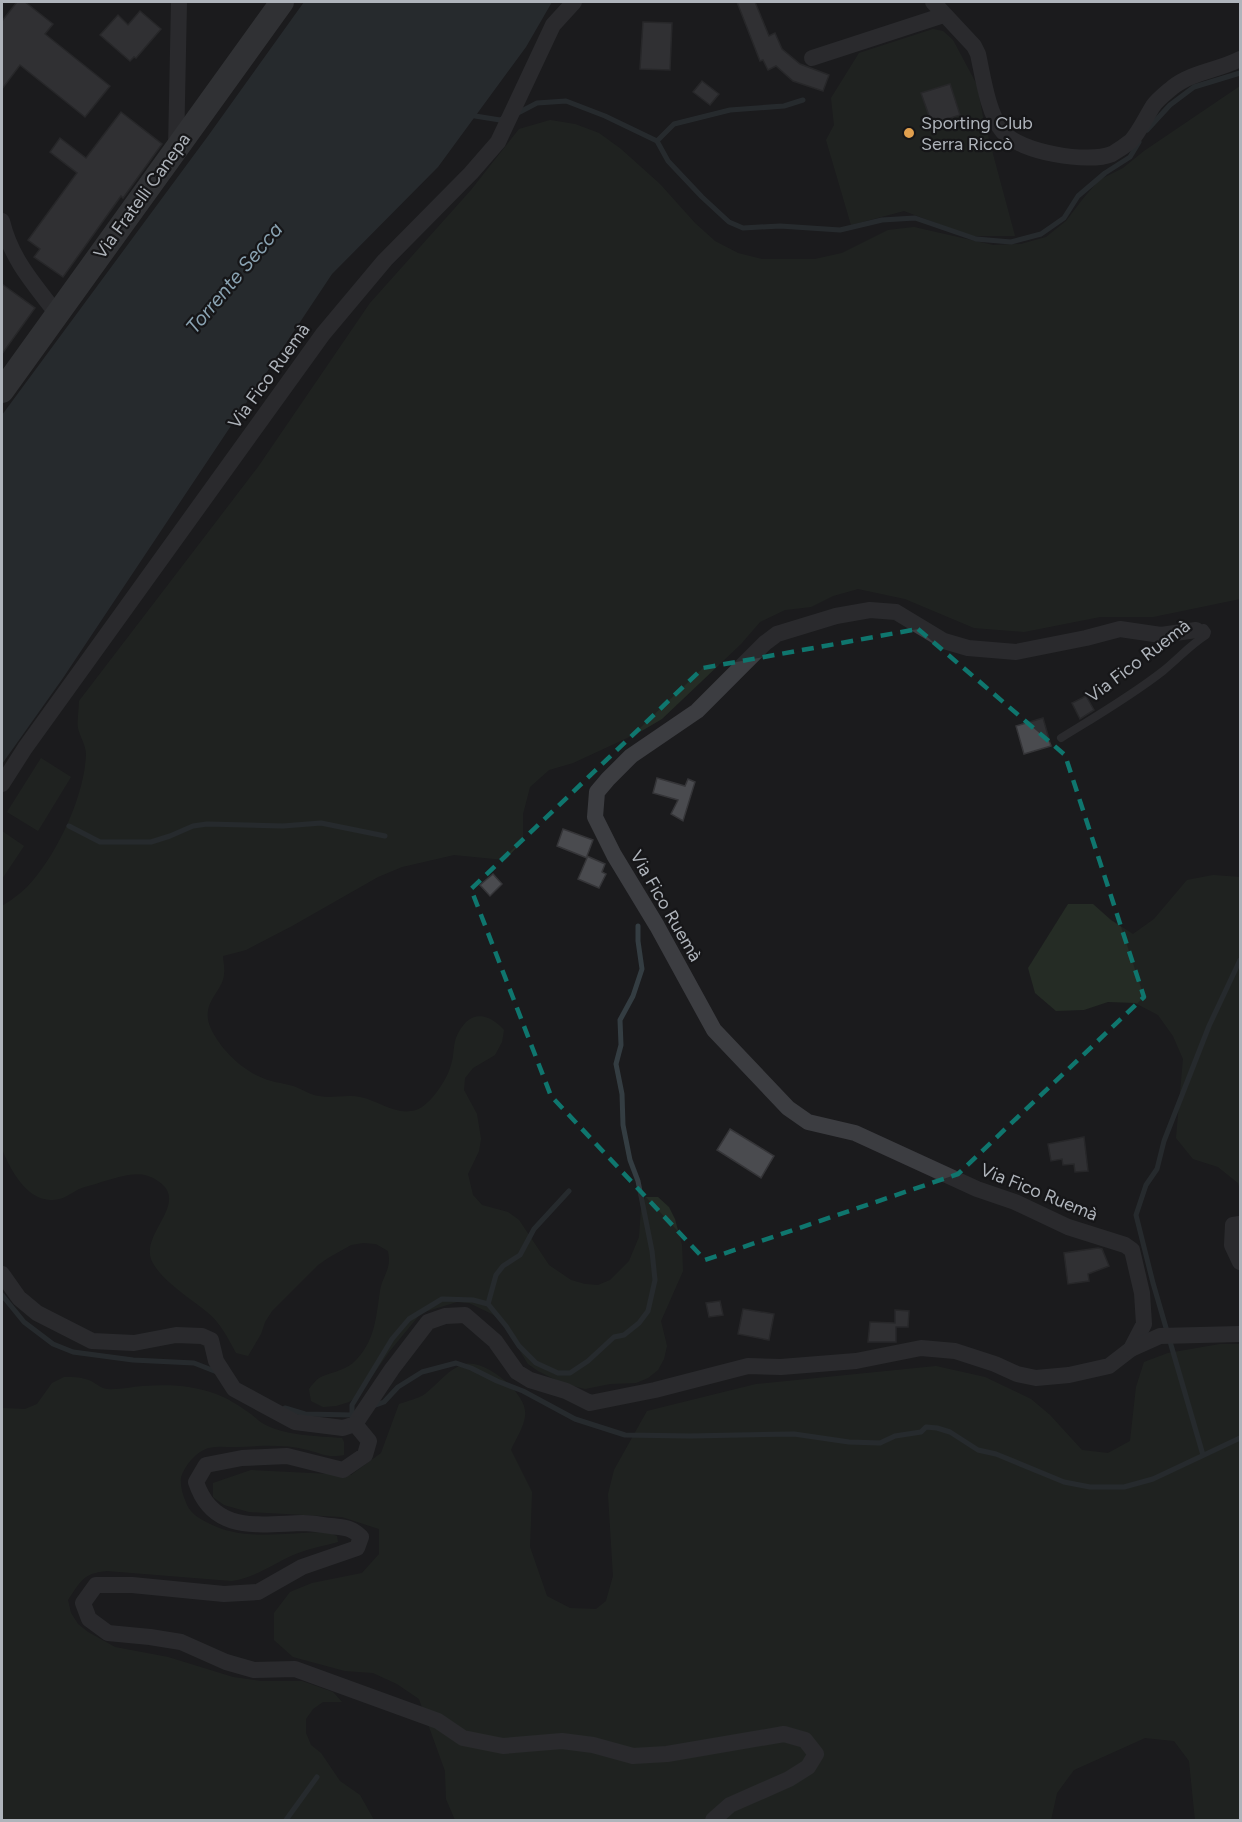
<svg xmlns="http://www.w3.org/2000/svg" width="1242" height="1822" viewBox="0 0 1242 1822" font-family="Figtree,sans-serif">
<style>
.green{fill:#252c25}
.water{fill:#343d42}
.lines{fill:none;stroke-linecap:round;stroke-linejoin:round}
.stream{stroke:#343d42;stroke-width:5}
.building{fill:#4a4b4f;stroke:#353538;stroke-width:1.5}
.lane{stroke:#3c3d41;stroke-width:8}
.street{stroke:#3c3d41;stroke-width:16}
.secondary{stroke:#4a4d51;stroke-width:24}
.marked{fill:none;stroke:#0f766e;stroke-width:4.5;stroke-dasharray:12 8;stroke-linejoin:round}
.poi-dot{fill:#e1a04e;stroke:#161618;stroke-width:2}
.labels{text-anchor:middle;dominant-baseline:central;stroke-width:4.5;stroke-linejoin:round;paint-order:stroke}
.poi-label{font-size:18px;fill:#afb4bb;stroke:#161618;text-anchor:start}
.street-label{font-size:18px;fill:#afb4bb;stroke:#161618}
.water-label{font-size:20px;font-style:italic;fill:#8aa3b2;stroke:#161618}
</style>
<rect width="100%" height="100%" fill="#1b1b1d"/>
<g class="green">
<polygon points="933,29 943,31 953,40 977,85 983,117 1015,236 971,236 904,211 851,225 826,140 834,125 831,98 859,53"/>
<path d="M1240,86V599L1153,617H1100L1024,632L974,628L905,599L858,589L833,596L811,607L785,610L760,622L741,644L662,719L640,732L573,763L549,770L530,787L523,814V841L505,860L454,855L402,867L378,877L292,926L246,950L223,956C223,961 225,968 224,974C223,992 199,1003 211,1029C220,1048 239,1067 258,1076C270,1082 282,1083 293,1086C302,1089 310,1095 319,1096C332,1099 347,1094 360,1097C380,1101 395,1116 416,1110C430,1106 448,1078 451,1065C454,1056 453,1047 456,1038C467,1011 486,1010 504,1030L502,1042L495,1055L473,1068L465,1078L464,1090L477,1114L481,1139L479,1151L468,1174L473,1195L482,1205L508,1212L519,1220L549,1265L571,1280L585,1284L598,1285L610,1280L629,1261L639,1237L641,1209L645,1197H658L669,1207L675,1219L682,1245L683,1271L661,1321L667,1346L664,1359L658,1370L648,1378L636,1383L610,1384L585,1389L562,1383L538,1371L528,1364L502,1322L492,1314L469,1303L457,1302L421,1313L389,1352L359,1395L349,1402L336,1406L323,1407L311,1401L309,1389C312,1385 315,1381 319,1378C330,1372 342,1372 353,1363C375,1343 376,1318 380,1291C383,1274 392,1270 388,1251L376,1244L363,1243L351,1245L328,1258L318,1265L272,1311L265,1322L261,1334L248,1356L236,1353C228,1338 220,1322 207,1312C190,1298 159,1279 151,1259C142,1232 190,1202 158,1181C140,1168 120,1177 101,1182C94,1185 86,1186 79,1189C73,1192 65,1198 59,1199C29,1206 11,1171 2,1149V906C10,901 20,894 27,887C56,857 85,796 86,754C86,745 80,737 78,728C77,720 79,709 79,701L258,467L370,303L471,190L519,129L550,120L575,124L599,133L621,149L660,184L695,223L715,241L738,253L762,259H815L842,253L888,230L914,227L993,245L1021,244L1046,237L1066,221L1082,200L1099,180L1123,168L1144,151Z"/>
<polygon points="41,758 71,777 38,831 7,812"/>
<polygon points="2,831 24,846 2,879"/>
<polygon points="1213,875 1240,877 1240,1190 1238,1183 1218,1167 1193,1159 1176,1138 1183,1059 1173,1036 1158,1015 1135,1003 1108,1002 1084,1010 1056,1011 1035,993 1028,968 1068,904 1093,904 1111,920 1133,934 1154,919 1187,880"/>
<path d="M1220,1344H1240V1820H1195L1189,1761L1174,1741L1145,1738L1074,1770L1057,1793L1051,1820H455L446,1799L445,1771L419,1699L397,1684L373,1673L345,1671L293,1657L274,1640V1613L290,1592L312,1583L362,1573L379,1554V1529L342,1517L249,1512L224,1505L213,1497V1483L251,1470L351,1475L381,1453L399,1404C407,1401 418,1399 425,1394C438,1384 449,1368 465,1364C486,1359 529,1395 525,1416C524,1427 515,1440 511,1450L532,1492L530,1547L547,1596L570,1608L596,1609L606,1601L613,1576L608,1494L614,1470L647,1411L756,1384L936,1366L985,1377L1031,1399L1050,1415L1082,1450L1108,1453L1130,1441L1136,1387L1144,1362L1168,1353Z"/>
<path d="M64,1377C74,1377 82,1377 91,1381C97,1384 100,1388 107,1389C119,1390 131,1387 143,1386C168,1384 192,1385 216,1394C227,1398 238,1405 248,1412C253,1415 257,1420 262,1423C283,1436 318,1436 342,1438L344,1442V1455C328,1458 323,1454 308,1450C285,1444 260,1446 236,1447C226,1447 218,1446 208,1448C196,1452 185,1465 181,1477C180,1484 182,1493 185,1500C189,1513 198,1518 210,1524C247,1542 287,1532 326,1532L337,1536L338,1542C323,1546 307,1549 293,1555C271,1565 256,1577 232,1581L107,1571C83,1573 80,1582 68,1600L71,1613L78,1624L88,1632L115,1647L168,1657L233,1677L261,1681H302L333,1692L342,1702H323L313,1709L306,1719V1733L311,1745L321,1753L340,1781L360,1795L374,1820H2V1408L25,1409L37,1404L52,1383Z"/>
</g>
<polygon class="water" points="304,2 552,2 526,47 438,167 332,274 63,678 2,764 2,415 208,136"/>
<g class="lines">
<g class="stream">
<polyline points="516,114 537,103 566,101 605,116 657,141 668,161 702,197 729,222 743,228 780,226 840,230 882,220 915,218 976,239 1011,242 1041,234 1064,218 1078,196 1105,173 1130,157 1139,142"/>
<polyline points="469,115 500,120 504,118"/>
<polyline points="1147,130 1170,105 1194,87 1240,73"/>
<polyline points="657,141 674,124 730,110 784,106 803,100"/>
<polyline points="69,826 100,842 151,842 170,836 193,826 207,824 283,826 321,823 385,836"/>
<polyline points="2,1295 24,1322 53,1344 73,1352 133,1360 194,1363 217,1372"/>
<polyline points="488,1304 496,1275 503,1266 520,1255 534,1229 569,1191"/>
<polyline points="373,1406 384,1402 398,1387 422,1372 456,1363 471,1368 497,1381 523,1391 575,1419 625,1435 690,1436 794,1434 849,1442 880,1443 895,1436 921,1432 926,1427 937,1428 950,1432 978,1450 996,1454 1064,1482 1090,1487 1124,1487 1153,1479 1240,1438"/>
<polyline points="285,1408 305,1414 352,1415 356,1413"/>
<polyline points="352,1415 352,1405 392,1339 409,1319 442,1299 473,1300 488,1304 506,1326 519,1346 536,1363 558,1373 570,1373 588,1361 614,1337 624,1335 639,1323 648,1311 655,1280 652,1251 638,1181 630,1160 623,1125 622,1094 616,1064 621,1045 620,1020 633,996 642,969 638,941 638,926"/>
<polyline points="1203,1455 1153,1283 1136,1215 1146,1185 1157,1169 1164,1141 1209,1026 1240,960"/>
<polyline points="286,1820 317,1777"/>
</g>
</g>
<g class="building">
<polygon points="17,2 25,2 53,24 45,34 110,86 85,117 20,65 2,89 2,21"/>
<polygon points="737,2 755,2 769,36 775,33 782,49 800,64 829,75 823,91 793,81 776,66 768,70 763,60 760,61"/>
<polygon points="140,11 161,29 136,58 134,57 130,61 100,35 118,15 128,25"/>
<polygon points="643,22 672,23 670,70 640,69"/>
<polygon points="702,81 719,94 710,105 693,92"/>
<polygon points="950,84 960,115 932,124 921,93"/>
<polygon points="121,112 162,144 123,198 121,196 63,277 34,257 40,249 28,240 77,173 50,152 60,138 86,158"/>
<polygon points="2,284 35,308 2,354"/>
<polygon points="1086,696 1094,710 1080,719 1072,703"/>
<polygon points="1043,718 1051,746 1024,754 1016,726"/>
<polygon points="657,778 685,786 688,779 695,782 683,821 671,814 678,800 653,793"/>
<polygon points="563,829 593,840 587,856 605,864 602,872 606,874 599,888 578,879 587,858 557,846"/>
<polygon points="493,874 502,884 490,896 480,885"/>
<polygon points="730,1129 774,1156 761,1178 717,1150"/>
<polygon points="1084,1137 1088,1171 1075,1172 1074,1164 1063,1165 1062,1159 1051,1161 1048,1144"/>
<polygon points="1098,1248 1102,1249 1109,1266 1088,1274 1089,1281 1068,1284 1064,1253"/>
<polygon points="720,1301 723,1315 709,1317 706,1303"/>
<polygon points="743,1309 774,1314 769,1340 738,1334"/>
<polygon points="895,1310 909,1311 908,1327 896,1327 896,1342 868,1342 870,1322 895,1323"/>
</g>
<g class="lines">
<path class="lane" d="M1061,738C1095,717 1131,696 1163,671C1178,659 1190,645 1206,635L1207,632L1204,628L1196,630"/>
<g class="street">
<path d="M933,2L974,46L978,54C983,77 988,114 1003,132C1020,152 1088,164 1112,154C1117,151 1126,145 1131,141C1140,131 1146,117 1153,106C1158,99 1166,93 1173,87C1192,72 1219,70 1240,59"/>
<polyline points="812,58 944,15"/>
<polyline points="176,149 179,2"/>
<path d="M2,221C11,259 34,284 57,314"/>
<polyline points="2,784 25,748 323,334 385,260 471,173 498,142 553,25 574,2"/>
<polyline points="1240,1224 1233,1225 1232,1245 1240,1262"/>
<polyline points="2,1274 19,1298 37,1313 92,1341 134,1343 176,1335 202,1336 211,1340 216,1361 234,1389 295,1422 343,1428 355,1424 392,1369 428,1322 445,1316 465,1315 495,1341 517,1372 530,1380 566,1391 590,1403 655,1390 748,1366 781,1367 856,1361 921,1348 955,1351 995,1364 1017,1374 1036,1378 1069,1375 1109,1366 1131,1349 1144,1324 1142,1293 1132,1250 1125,1245 1068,1227 1015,1202 977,1189 855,1133 808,1122 788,1108 714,1030 657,926 614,855 595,817 597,792 608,779 631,756 697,711 765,643 777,634 836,616 870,610 896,612 944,641 968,648 1016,652 1086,638 1120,629 1161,635 1196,630"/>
<polyline points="1131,1349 1160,1336 1240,1334"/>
<path d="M355,1424L369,1441L365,1455L343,1470L287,1456L242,1458L206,1465L196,1482C213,1534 259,1524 303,1523C312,1523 322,1525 331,1526C345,1528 351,1527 361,1537L357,1548L302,1567L258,1592L224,1594L132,1585H96L83,1603L89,1619L108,1633L150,1637L181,1642L226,1662L254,1670L295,1669L438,1721L463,1738L503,1746L562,1741L593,1745L633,1756L667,1754L784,1734L805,1740L816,1754L808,1767L789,1779L730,1805L713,1820"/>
</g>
<polyline class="secondary" points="2,391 282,2"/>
</g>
<path d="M0 0H1242V1822H0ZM918,629L1065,755L1144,997L958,1174L705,1260L551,1096L471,889L703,668Z" fill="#1b1b1d" fill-opacity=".55" fill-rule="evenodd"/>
<path class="marked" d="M918,629L1065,755L1144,997L958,1174L705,1260L551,1096L471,889L703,668Z"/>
<circle class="poi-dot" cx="909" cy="133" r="6"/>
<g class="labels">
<g class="poi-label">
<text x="921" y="123">Sporting Club<tspan x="921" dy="21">Serra Riccò</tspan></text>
</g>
<g class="street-label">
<text transform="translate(142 196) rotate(-54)">Via Fratelli Canepa</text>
<text transform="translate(269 376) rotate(-54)">Via Fico Ruemà</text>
<text transform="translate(1138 661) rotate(-37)">Via Fico Ruemà</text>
<text transform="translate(666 906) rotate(60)">Via Fico Ruemà</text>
<text transform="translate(1039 1192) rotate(22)">Via Fico Ruemà</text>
</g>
<g class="water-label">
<text transform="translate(234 278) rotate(-50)">Torrente Secca</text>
</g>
</g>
<rect width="1242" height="1822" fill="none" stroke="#afb4bb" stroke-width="6"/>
</svg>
